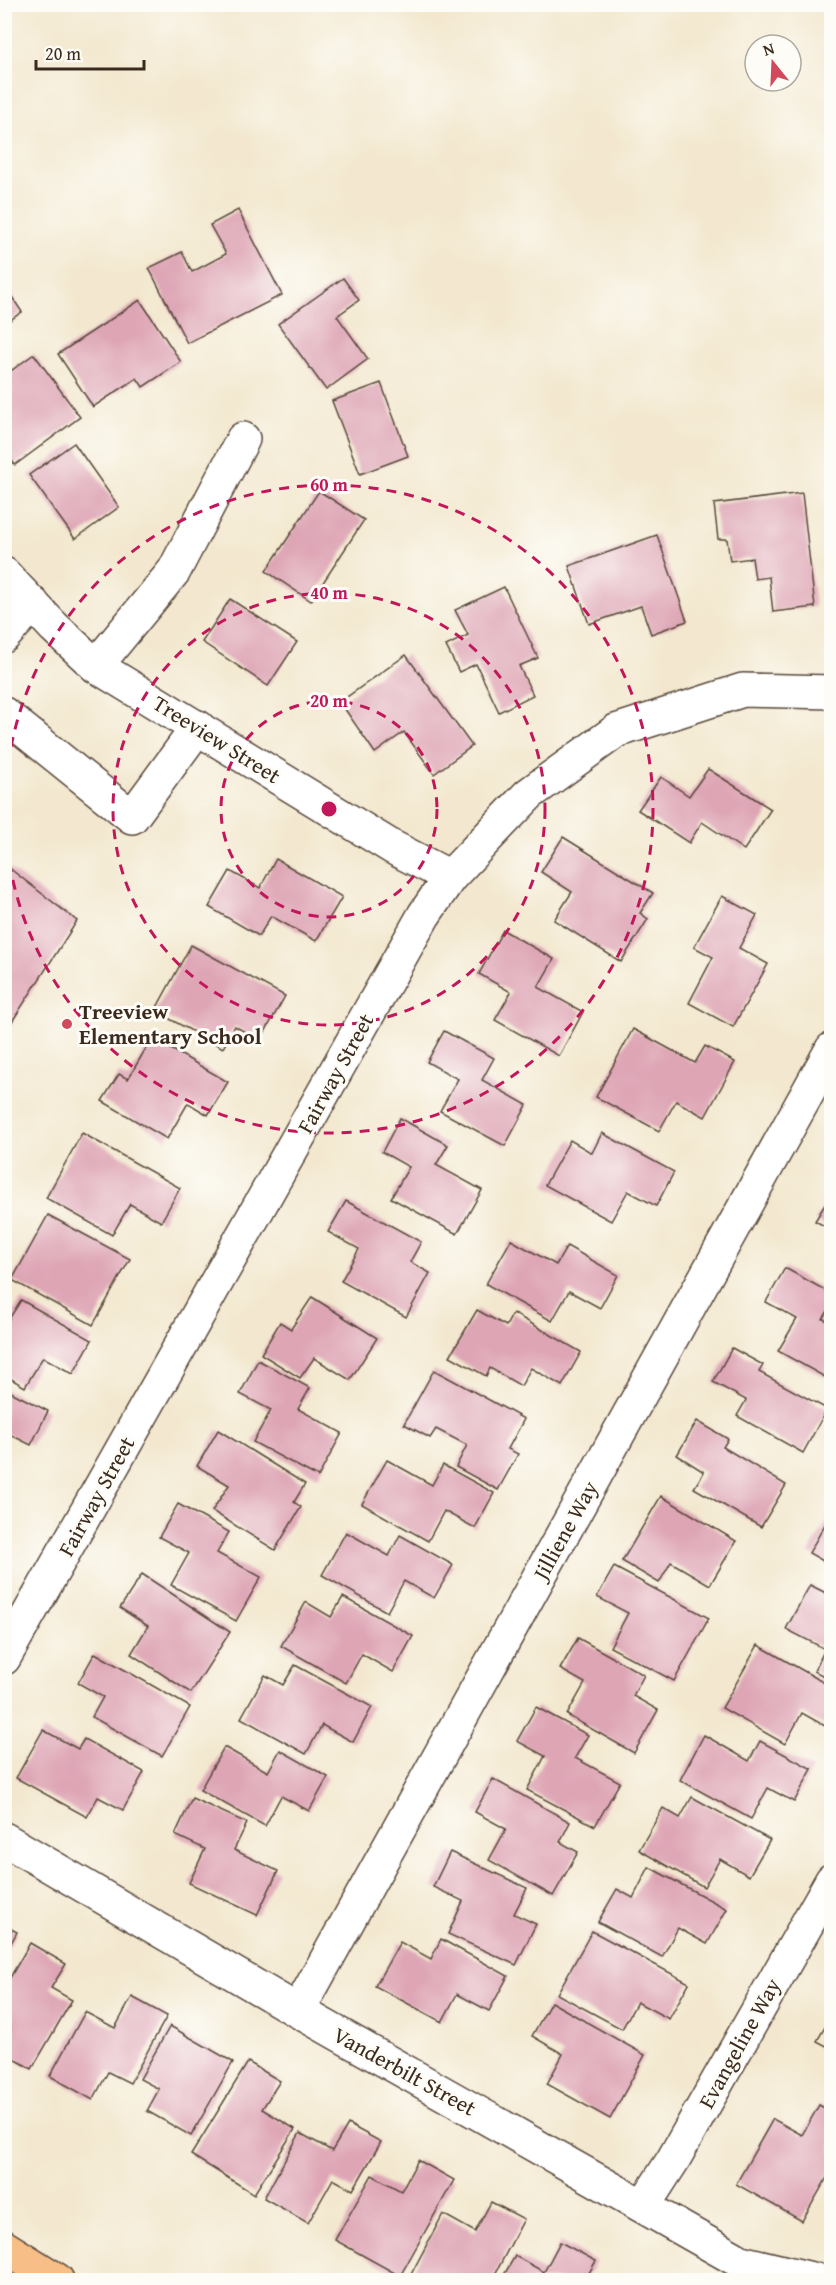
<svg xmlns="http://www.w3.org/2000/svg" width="836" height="2285" viewBox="0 0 836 2285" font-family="'Gentium Book Plus',serif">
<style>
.building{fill:#dea5b5}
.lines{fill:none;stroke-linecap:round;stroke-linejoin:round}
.minor-casing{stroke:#574639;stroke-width:36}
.major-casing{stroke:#574639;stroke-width:36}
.minor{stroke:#fff;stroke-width:33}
.major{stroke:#f7be87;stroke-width:33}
.ring{fill:none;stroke:#c2185b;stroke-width:3;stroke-dasharray:10 8}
.poi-dot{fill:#d1495b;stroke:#fdfcf7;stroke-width:2}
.labels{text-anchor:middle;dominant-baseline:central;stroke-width:6;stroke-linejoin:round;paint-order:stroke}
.street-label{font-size:22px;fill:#3b2a1e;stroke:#fdfcf7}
.poi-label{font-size:22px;font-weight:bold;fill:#3b2a1e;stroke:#fdfcf7;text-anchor:start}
.centre{fill:#c2185b;stroke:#fdfcf7;stroke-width:3}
.ring-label{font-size:18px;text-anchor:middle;font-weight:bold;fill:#c2185b;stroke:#fdfcf7;stroke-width:6;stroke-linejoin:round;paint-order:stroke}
</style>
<rect width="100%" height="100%" fill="#fdfcf7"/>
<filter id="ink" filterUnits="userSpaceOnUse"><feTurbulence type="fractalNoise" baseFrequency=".0167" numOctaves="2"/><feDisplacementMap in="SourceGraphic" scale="12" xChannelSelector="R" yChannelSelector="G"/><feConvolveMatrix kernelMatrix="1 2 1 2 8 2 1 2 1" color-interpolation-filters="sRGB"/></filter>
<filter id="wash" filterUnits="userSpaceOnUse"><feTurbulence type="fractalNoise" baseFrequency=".008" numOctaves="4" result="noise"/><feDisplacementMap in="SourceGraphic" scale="24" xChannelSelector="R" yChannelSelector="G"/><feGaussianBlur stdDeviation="1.35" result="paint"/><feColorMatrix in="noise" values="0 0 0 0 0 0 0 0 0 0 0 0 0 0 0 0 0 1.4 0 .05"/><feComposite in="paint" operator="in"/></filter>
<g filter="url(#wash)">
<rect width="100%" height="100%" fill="#f3e8cf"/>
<g id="blocks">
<g class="building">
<polygon points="238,210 282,295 187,343 149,268 182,252 192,272 226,254 210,225"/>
<polygon points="343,278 359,300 337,316 368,359 326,390 278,324"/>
<polygon points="4,285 22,312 4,324"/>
<polygon points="140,300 181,362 143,387 137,378 93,407 58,354"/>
<polygon points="34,354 80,417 15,465 4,450 4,376"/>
<polygon points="381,383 408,456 360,474 332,401"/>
<polygon points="74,443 119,507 75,539 29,475"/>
<polygon points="319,491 364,520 311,601 266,571"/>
<polygon points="802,493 815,607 773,612 769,577 755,579 752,558 730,561 727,539 718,539 714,504"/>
<polygon points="657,535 687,621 651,634 641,606 589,624 569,566"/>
<polygon points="504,587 538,658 519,666 533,695 499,712 476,664 459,672 446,646 468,635 455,610"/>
<polygon points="230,599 297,642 268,686 202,642"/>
<polygon points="406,655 472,746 434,774 404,732 375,753 340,702"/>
<polygon points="708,769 771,809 744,850 702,822 689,843 638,810 661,777 689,796"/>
<polygon points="563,837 653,893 640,913 648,919 621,962 554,920 572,892 541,872"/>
<polygon points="276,859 342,897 316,941 271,916 259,936 209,907 230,871 260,888"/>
<polygon points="4,864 77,921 4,1034"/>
<polygon points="722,896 757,915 739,948 768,964 733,1027 689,1003 713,957 694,947"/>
<polygon points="503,930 554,959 538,987 583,1012 559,1056 495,1020 511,992 479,974"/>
<polygon points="191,945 285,996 260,1041 235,1026 223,1048 155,1011"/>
<polygon points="633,1029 695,1063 705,1046 735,1062 705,1117 676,1101 659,1131 596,1097"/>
<polygon points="444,1031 494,1058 482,1080 527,1105 505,1146 440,1111 458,1079 427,1062"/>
<polygon points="152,1038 228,1082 208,1115 188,1103 167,1139 102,1101 119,1074 128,1079"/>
<polygon points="400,1118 448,1145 436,1165 482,1190 457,1234 391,1198 409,1167 382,1152"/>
<polygon points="82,1133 180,1188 161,1222 130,1204 112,1235 46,1198"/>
<polygon points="602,1133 674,1172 656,1206 628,1191 611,1221 545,1185 570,1140 592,1153"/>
<polygon points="832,1193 832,1230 815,1221"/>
<polygon points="346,1201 421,1242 410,1262 430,1273 406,1317 341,1281 359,1249 328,1232"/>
<polygon points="48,1215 130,1259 93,1325 12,1280"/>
<polygon points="511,1240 556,1265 567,1246 618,1275 600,1308 569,1291 552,1321 486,1284"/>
<polygon points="785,1268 832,1294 832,1305 823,1319 832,1323 832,1381 778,1351 797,1319 766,1302"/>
<polygon points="312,1297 377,1338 350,1380 314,1358 300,1378 261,1354 280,1322 291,1329"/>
<polygon points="21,1300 92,1340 73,1374 43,1357 25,1387 4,1375 4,1316 9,1319"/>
<polygon points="477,1310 506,1326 513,1313 581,1352 562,1386 531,1368 521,1386 490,1368 486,1376 450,1356"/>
<polygon points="732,1348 763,1365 759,1372 827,1409 803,1453 737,1416 746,1400 713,1382"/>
<polygon points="258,1360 310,1388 298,1409 342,1433 318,1477 253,1442 271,1410 240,1394"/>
<polygon points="434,1370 524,1419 508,1449 518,1454 498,1490 456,1467 467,1445 436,1429 430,1438 404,1424"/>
<polygon points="5,1389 48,1411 31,1445 5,1432"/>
<polygon points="697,1421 728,1439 723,1447 786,1485 761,1527 694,1488 704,1472 677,1455"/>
<polygon points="218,1430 305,1484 294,1502 301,1507 275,1550 212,1511 229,1485 197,1466"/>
<polygon points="387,1460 432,1485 443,1465 494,1493 475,1528 444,1511 428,1541 362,1504"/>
<polygon points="661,1496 736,1541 710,1585 671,1562 659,1583 622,1561"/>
<polygon points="178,1504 229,1532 217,1553 261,1577 236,1621 171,1585 189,1553 159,1537"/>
<polygon points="832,1512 832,1566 809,1553"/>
<polygon points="346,1532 389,1556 400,1535 453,1565 434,1598 404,1581 387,1612 322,1575"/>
<polygon points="614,1567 709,1618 674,1681 610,1647 628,1613 597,1597"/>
<polygon points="142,1574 230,1632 191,1693 131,1654 148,1626 120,1608"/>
<polygon points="810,1585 832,1596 832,1680 814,1671 825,1649 786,1629"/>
<polygon points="343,1597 413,1636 393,1672 362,1654 346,1683 281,1646 306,1602 331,1617"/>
<polygon points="578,1638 644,1675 633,1696 658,1710 634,1753 567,1715 585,1683 560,1669"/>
<polygon points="758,1645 832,1687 832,1730 802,1713 785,1744 722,1708"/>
<polygon points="95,1653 190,1707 162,1756 92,1717 103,1697 78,1683"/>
<polygon points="295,1665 372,1707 353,1742 322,1725 306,1754 241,1718 265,1675 283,1685"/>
<polygon points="536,1707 588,1735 575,1758 620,1782 595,1826 527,1790 545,1756 517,1741"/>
<polygon points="43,1730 78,1749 84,1739 144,1772 123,1810 98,1797 87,1817 16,1778"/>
<polygon points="704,1735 749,1761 760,1741 812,1769 794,1802 768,1788 751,1819 680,1780"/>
<polygon points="224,1747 268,1772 280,1750 328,1777 309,1811 281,1796 265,1826 200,1790"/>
<polygon points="493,1779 570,1822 560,1842 578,1852 553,1896 489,1860 506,1829 475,1812"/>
<polygon points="692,1797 770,1840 749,1876 720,1859 704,1887 639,1850 663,1808 680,1818"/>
<polygon points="192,1798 247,1823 234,1850 278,1871 257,1915 189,1883 205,1849 175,1835"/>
<polygon points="450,1852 527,1888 514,1914 536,1924 516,1965 448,1934 463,1901 433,1887"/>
<polygon points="649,1867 727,1909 707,1944 678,1928 662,1957 598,1922 617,1889 633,1898"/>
<polygon points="4,1925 17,1932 4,1956"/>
<polygon points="592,1931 689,1983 669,2019 637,2002 622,2029 557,1994"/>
<polygon points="441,1939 508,1976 489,2011 457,1994 442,2022 375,1986 400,1942 431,1959"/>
<polygon points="30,1943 66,1964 51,1988 72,2000 32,2069 4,2053 4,1988"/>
<polygon points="132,1997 167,2016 130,2083 108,2072 93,2100 50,2076 85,2012 115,2028"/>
<polygon points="551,2002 645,2055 610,2119 547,2084 563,2054 532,2036"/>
<polygon points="832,2015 832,2049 817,2041"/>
<polygon points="170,2026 233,2062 191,2136 147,2111 159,2089 140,2079"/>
<polygon points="248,2062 280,2081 262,2109 295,2129 254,2194 191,2155"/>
<polygon points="819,2105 832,2112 832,2169 802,2221 736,2184 773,2119 802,2135"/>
<polygon points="348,2124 381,2142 353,2190 333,2179 308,2223 264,2198 300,2133 332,2151"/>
<polygon points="418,2160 454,2180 400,2276 335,2240 372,2175 401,2191"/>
<polygon points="491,2202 524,2219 492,2280 408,2280 443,2214 475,2232"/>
<polygon points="560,2242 596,2261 585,2280 501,2280 515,2256 544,2272"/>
</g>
</g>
</g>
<g filter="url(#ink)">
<use href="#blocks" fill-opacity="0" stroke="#574639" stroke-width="1.5"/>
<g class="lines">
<g class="minor-casing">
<g id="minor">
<polyline points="4,574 54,627 96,666 392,847 450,877"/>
<polyline points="4,636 33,604"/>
<polyline points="96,666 174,571 243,439"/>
<polyline points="4,714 132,817 198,727"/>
<polyline points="4,1658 424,915 450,877 529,794 616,731 743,690 832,692"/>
<polyline points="4,1839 298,2011 741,2262 816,2280"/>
<polyline points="298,2011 832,1049"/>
<polyline points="644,2205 673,2160 832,1880"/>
</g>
</g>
<g class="major-casing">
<polyline id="major" points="4,2247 57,2280"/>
</g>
<use href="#minor" class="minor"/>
<use href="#major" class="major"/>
</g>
</g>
<g class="ring">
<circle cx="329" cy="809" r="108"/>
<circle cx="329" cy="809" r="216"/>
<circle cx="329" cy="809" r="324"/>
</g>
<circle class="poi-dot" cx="67" cy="1024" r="6"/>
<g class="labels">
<g class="street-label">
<text transform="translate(217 739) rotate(32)">Treeview Street</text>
<text transform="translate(335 1073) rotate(-61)">Fairway Street</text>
<text transform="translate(96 1496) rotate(-61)">Fairway Street</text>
<text transform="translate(565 1530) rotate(-61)">Jilliene Way</text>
<text transform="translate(739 2043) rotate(-61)">Evangeline Way</text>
<text transform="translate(405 2071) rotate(29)">Vanderbilt Street</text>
</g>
<g class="poi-label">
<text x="79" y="1011">Treeview<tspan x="79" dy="25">Elementary School</tspan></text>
</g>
</g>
<circle cx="329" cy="809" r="9" class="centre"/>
<g class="ring-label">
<text x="329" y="491">60 m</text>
<text x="329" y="599">40 m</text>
<text x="329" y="707">20 m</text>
</g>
<rect width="836" height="2285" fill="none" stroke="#fdfcf7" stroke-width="24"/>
<g transform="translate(773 63) rotate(342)"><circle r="28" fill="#fdfcf7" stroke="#afa8a0" stroke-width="1.5"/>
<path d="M0-4.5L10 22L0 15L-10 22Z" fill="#d1495b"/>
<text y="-9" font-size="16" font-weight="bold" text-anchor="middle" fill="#3b2a1e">N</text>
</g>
<path d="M36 60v9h108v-9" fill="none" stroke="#3b2a1e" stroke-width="3"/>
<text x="45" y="60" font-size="18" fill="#3b2a1e" stroke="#fdfcf7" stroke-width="4.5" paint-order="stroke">20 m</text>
</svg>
